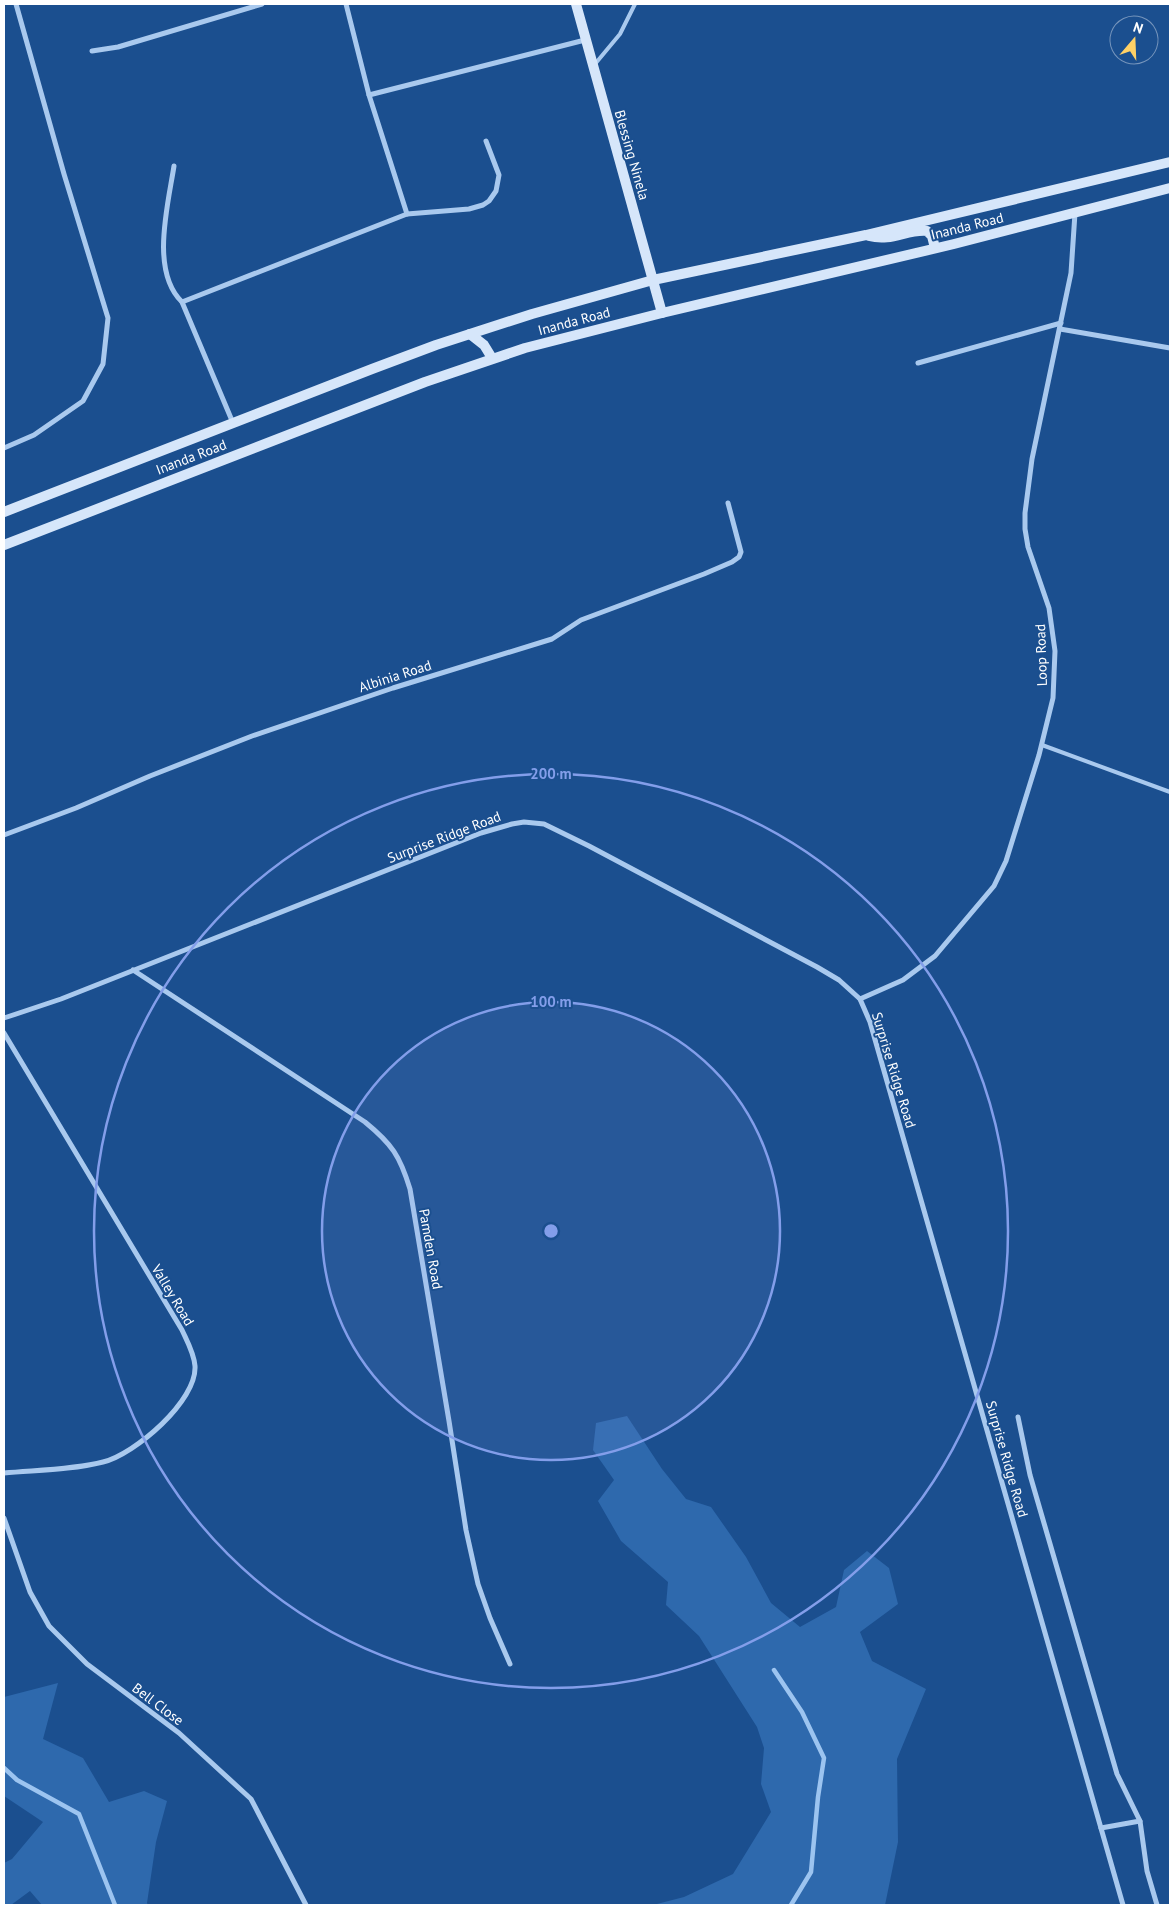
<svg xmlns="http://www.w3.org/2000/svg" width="1174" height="1909" viewBox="0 0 1174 1909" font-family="'PT Sans',sans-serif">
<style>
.green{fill:#2e69ad}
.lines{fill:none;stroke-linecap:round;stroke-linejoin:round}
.stream{stroke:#9cc4f0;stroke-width:4.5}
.lane{stroke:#a9c9ee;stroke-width:4}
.street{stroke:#a9c9ee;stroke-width:5}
.secondary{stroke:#d6e6fa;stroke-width:10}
.ring{fill:none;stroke:#839eea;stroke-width:2.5}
.labels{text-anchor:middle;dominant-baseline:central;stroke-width:4;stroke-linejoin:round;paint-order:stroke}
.street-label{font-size:14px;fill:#fff;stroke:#1b4f8f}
.centre{fill:#839eea;stroke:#1b4f8f;stroke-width:2.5}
.ring-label{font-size:15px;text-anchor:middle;font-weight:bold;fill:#839eea;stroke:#1b4f8f;stroke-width:4;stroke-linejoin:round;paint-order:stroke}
</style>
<rect width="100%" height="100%" fill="#1b4f8f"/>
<g class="green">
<polygon points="627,1416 662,1469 686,1499 711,1507 746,1557 771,1603 800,1627 836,1607 844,1570 867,1551 889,1568 898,1604 860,1632 872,1661 926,1689 897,1759 898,1842 885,1905 653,1905 684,1897 733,1874 771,1812 761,1784 764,1748 757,1727 699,1636 666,1605 668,1582 621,1541 598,1501 614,1480 593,1450 596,1423"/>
<polygon points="58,1683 43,1739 83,1758 109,1802 144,1791 167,1801 156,1842 147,1903 148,1905 42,1905 30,1891 11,1905 4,1905 4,1863 12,1859 43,1822 4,1796 4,1697"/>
</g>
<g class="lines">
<g class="stream">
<polyline points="774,1670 802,1712 824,1758 818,1797 811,1872 791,1905"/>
<polyline points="4,1768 17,1780 79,1814 115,1905"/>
</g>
<g class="lane">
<polyline points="595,64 620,34 635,4"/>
<polyline points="1042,745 1170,792"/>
</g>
<g class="street">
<polyline points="346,4 369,95 407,214"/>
<polyline points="92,51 118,47 262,4"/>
<polyline points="369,95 585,40"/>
<path d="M174,166C168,205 150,271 182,302L233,423"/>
<polyline points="182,302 407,214 469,209 483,205 489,201 496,191 499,175 486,141"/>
<polyline points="1060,329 1170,348"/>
<polyline points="918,363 1061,323"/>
<polyline points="4,448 34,435 83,401 103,364 108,318 64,174 16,4"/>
<polyline points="4,835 76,808 150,776 252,736 393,688 552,639 581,620 704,574 732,562 739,557 741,552 728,503"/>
<path d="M133,970L365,1122C392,1144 400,1156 410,1189L449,1421L466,1530L478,1584L490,1618L510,1664"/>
<polyline points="860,999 903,980 935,956 994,886 1006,861 1039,755 1053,698 1055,651 1049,608 1028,547 1025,529 1025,513 1032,459 1071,273 1075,213"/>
<polyline points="4,1018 61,999 481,833 512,824 524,822 544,824 589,846 817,967 839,980 860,999 870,1022 1123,1905"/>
<path d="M4,1033L182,1330C187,1341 194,1353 195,1366C197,1401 135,1454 103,1462C71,1470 36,1470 4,1473"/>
<polyline points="1018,1417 1030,1475 1117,1774 1140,1821 1101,1828"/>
<polyline points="4,1518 30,1592 49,1626 87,1664 179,1733 251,1799 306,1905"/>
<polyline points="1140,1821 1147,1871 1157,1905"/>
</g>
<g class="secondary">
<polyline points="576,4 662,313"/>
<path d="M869,236C892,242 907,229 927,231L932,236L935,248"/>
<polyline points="470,334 484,345 492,358"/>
<polyline points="4,512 372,369 436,345 532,314 653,280 866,235 1170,162"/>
<polyline points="4,545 425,382 525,348 662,313 954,244 1170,188"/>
</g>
</g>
<circle cx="551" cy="1231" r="229" fill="#839eea" fill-opacity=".12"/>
<g class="ring">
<circle cx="551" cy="1231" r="229"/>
<circle cx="551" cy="1231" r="457"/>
</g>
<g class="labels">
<g class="street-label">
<text transform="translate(632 155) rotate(74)">Blessing Ninela</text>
<text transform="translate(967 226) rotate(-14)">Inanda Road</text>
<text transform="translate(574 321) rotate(-15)">Inanda Road</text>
<text transform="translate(191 457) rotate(-21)">Inanda Road</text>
<text transform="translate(1041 655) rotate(-92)">Loop Road</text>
<text transform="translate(395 676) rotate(-18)">Albinia Road</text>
<text transform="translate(444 837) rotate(-21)">Surprise Ridge Road</text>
<text transform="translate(894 1070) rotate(73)">Surprise Ridge Road</text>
<text transform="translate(431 1249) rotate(80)">Pamden Road</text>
<text transform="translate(173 1295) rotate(59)">Valley Road</text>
<text transform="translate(1007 1459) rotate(74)">Surprise Ridge Road</text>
<text transform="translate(158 1704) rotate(37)">Bell Close</text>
</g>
</g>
<circle cx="551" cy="1231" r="8" class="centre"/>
<g class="ring-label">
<text x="551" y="779">200 m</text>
<text x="551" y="1007">100 m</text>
</g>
<rect width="1174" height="1909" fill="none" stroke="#ffffff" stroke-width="10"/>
<g transform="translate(1134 40) rotate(19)"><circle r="24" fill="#1b4f8f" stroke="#7695bc"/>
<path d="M0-4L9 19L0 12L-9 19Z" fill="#ffd166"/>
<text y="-8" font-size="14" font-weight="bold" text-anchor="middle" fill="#ffffff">N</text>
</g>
</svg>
